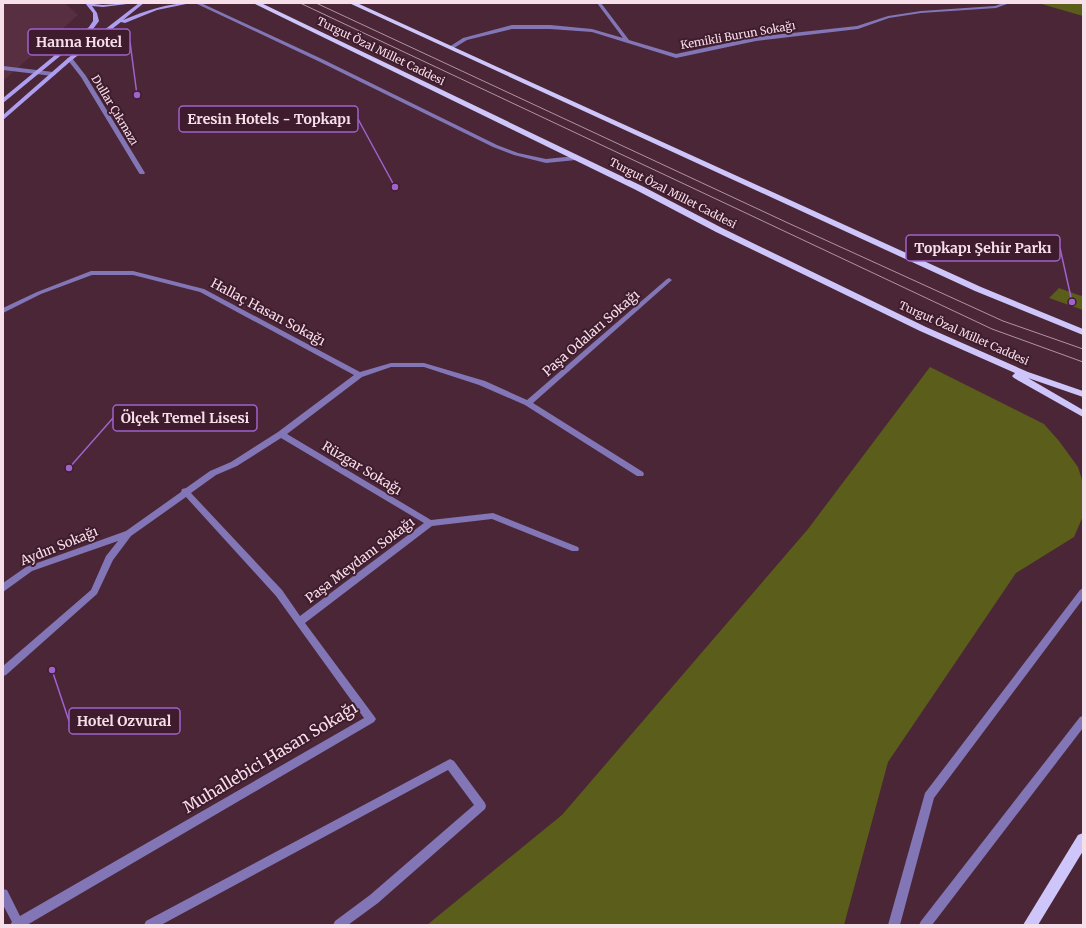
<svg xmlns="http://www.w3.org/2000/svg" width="1086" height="928" viewBox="0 0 1086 928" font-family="Merriweather,serif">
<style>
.built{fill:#582e41}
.green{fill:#5b5e1a}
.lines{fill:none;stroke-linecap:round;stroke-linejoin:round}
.lane{fill:#8276b6;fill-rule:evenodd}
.street{fill:#8276b6;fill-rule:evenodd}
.secondary{fill:#ae9ef0;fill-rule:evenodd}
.primary{fill:#cec6fa;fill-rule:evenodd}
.tram{stroke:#b194a1;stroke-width:1}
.labels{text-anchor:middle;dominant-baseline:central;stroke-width:4;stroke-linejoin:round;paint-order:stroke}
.far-street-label{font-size:11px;fill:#f7dfe9;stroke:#3f1c2d}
.street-label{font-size:13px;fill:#f7dfe9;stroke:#3f1c2d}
.near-street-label{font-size:16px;fill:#f7dfe9;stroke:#3f1c2d}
.leader{fill:none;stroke:#a062cc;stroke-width:1.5}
.callout-dot{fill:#a062cc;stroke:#3f1c2d;stroke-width:1.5}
.callout{fill:#3f1c2d;stroke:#a062cc;stroke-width:1.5}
.callout-label{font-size:14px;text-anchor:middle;font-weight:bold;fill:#f7dfe9}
</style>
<rect width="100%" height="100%" fill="#4a2637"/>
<polygon class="built" points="3,3 65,3 78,15 3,81"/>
<g class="green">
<polygon points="1038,3 1083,3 1083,16"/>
<polygon points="1059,288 1081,296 1083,293 1083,310 1049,298"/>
<polygon points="930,367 1044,424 1059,441 1078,467 1083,483 1083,516 1074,537 1016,573 888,762 844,925 427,925 562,815 808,529"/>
</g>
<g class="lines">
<g class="lane">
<polygon points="195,3 201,3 322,59 497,145 518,153 546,159 576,156 579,158 576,160 546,163 514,155 493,147 318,61"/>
<polygon points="1083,588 1083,599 934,798 900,925 888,925 925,793 1080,590"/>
<polygon points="1083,716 1083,728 932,925 919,925 921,921 1080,717"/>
<polygon points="450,759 454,761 485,803 486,806 485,809 378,903 348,925 333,925 335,921 370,895 474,805 448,770 161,925 144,925 146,921"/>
</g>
<g class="street">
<polygon points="597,3 601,3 629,40 676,54 756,37 857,26 888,16 921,11 995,6 1003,3 1010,3 996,8 921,13 889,18 858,29 756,41 676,58 592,32 550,29 512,29 467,40 454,48 449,47 463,38 512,25 550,25 592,29 623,38"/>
<polygon points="68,58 72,58 86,76 145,173 144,174 140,174 139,173 81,77 67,59"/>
<polygon points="3,66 53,72 56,74 53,76 3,70"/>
<path d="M91,271H133L204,289L360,372L391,363H424L485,381L527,400L667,279L669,278L672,280L533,403L643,472L644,474L643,476H637L525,405L479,385L424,367H391L362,377L287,434L431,520L493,513L578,547L579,549L578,551H572L492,519L432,526L305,623L374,716L376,719L374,722L27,925H10L12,922L3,905V889L7,890L20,916L364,718L276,596L186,497L131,536L113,560L97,594L6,675L3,676V666L91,590L106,556L118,541L32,571L3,592V583L26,567L126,531L181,492L182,489L186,488L210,471L231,462L278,432L354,375L200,292L133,275H92L41,294L3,313V308L37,292ZM281,438L424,523L300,616L282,590L191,493L216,475L237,466Z"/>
</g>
<g class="secondary">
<polygon points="85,3 103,5 129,3 127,4 103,7 92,6 97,13 99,21 93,29 3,103 3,98 89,27 93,21 93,13"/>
<path d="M139,3H144L123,20C145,11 167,3 191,3L157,10L125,23L121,22L72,60L3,120V115L68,58Z"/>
</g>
<g class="primary">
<polygon points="253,3 261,3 642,186 722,228 926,327 1028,372 1083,391 1083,397 1028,378 1083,410 1083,417 1014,378 1012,376 1015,373 920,331 716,232 636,190"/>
<polygon points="349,3 357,3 981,287 1083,329 1083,335 975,291"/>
<polygon points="1083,833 1083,851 1038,925 1023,925 1078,835"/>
</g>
<g class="tram">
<polyline points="300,3 992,329 1083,362"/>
<polyline points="316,3 788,223 1003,321 1083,349"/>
</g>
</g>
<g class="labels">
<g class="far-street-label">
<text transform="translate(738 35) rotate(-10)">Kemikli Burun Sokağı</text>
<text transform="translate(381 51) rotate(26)">Turgut Özal Millet Caddesi</text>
<text transform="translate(115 110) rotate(59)">Dullar Çıkmazı</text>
<text transform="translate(673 193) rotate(27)">Turgut Özal Millet Caddesi</text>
<text transform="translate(964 333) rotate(24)">Turgut Özal Millet Caddesi</text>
</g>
<g class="street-label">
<text transform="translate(268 312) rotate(28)">Hallaç Hasan Sokağı</text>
<text transform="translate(591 333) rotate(-41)">Paşa Odaları Sokağı</text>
<text transform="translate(362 468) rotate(31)">Rüzgar Sokağı</text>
<text transform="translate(59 546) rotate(-22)">Aydın Sokağı</text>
<text transform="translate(360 560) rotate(-37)">Paşa Meydanı Sokağı</text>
</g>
<g class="near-street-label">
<text transform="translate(270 757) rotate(-31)">Muhallebici Hasan Sokağı</text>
</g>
</g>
<path class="leader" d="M137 95L130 42M395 187L358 119M1072 302L1060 248M69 468L113 418M52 670L69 721"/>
<g class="callout-dot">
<circle cx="137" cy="95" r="4"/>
<circle cx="395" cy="187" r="4"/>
<circle cx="1072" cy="302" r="4"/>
<circle cx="69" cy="468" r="4"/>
<circle cx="52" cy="670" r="4"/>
</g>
<g class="callout">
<rect x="28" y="29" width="102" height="26" rx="4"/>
<rect x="179" y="106" width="179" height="26" rx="4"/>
<rect x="906" y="235" width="154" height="26" rx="4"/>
<rect x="113" y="405" width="144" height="26" rx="4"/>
<rect x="69" y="708" width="111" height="26" rx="4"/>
</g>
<g class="callout-label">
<text x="79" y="47">Hanna Hotel</text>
<text x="269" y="124">Eresin Hotels - Topkapı</text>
<text x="983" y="253">Topkapı Şehir Parkı</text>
<text x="185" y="423">Ölçek Temel Lisesi</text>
<text x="124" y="726">Hotel Ozvural</text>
</g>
<rect width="1086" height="928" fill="none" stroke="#f7dfe9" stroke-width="8"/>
</svg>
